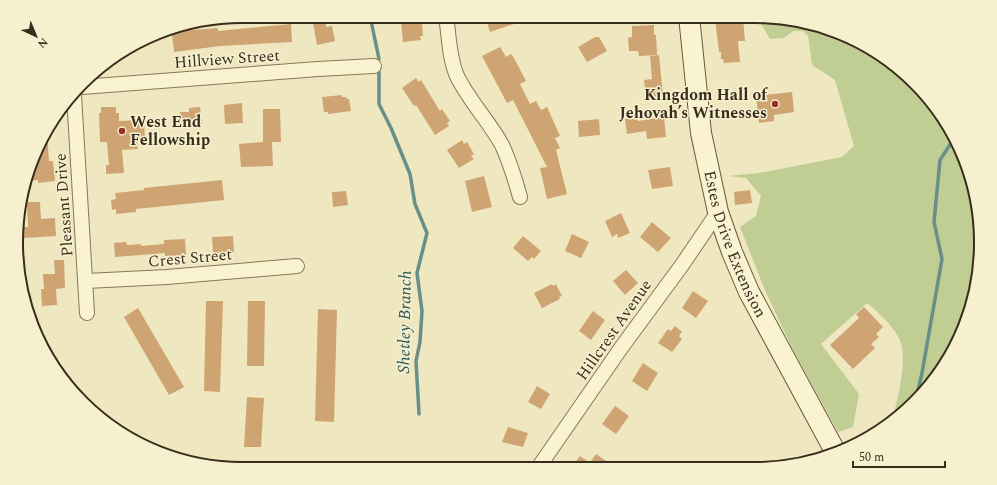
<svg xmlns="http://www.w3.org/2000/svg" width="997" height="485" viewBox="0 0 997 485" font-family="Spectral,serif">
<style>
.green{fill:#c0ce93}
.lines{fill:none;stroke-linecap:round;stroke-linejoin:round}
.stream{stroke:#698f8a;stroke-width:3.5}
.building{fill:#cfa473}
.street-casing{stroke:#897757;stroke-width:16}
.secondary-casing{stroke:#6a583a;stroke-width:22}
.street{stroke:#faf3d2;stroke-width:14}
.secondary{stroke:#faf3d2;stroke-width:20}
.poi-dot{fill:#9a3124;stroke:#f7f0cf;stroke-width:1.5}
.labels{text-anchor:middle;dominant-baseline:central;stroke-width:3;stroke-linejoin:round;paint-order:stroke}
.street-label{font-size:16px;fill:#382c1c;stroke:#f7f0cf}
.poi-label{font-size:16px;font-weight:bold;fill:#382c1c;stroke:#f7f0cf;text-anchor:end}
.water-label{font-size:17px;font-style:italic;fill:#2a5658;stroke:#f7f0cf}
.rim{fill:none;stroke:#382c1c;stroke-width:2}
</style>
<rect width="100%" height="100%" fill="#efe7bf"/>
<path class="green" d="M756,16L841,33L915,83L964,156L981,243L964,329L934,381L892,422C897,400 907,365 901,343C896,328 878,312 867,303L821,344L859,394L853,427L838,432L791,346L764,288L740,227L756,216L761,196L746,178L728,176L759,173L842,157L854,146L835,80L812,65L808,36L803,31H793L784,38L770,39Z"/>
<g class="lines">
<g class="stream">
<polyline points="370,16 379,59"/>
<polyline points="379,72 379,104 391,128 410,174 415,204 427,233 417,273 422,311 420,342 416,361 419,414"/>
<polyline points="916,399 922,373 942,259 934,222 940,160 953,140"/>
</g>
</g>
<g class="building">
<polygon points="485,16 532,16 532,18 490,32"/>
<polygon points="743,17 745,41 738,41 740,62 724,63 723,59 721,59 721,52 719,52 715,19"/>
<polygon points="418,18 419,22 422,22 423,36 420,36 421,40 403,42 401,20"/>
<polygon points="325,20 326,27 332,26 335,41 317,45 313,23"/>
<polygon points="291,24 292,42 220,46 174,52 172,34 179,33 179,31 218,28 218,31"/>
<polygon points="654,25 654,35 656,35 657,55 639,56 638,51 629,51 628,38 632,37 632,26"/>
<polygon points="595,37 599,37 607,51 587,62 578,47"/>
<polygon points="500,47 506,57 511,54 514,58 526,81 520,84 530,104 536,101 541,110 547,107 560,136 555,138 560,148 556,150 567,194 547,199 540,168 547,167 513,100 507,103 482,56"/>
<polygon points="659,55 663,96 646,97 644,80 652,79 650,56"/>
<polygon points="416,78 419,82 421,80 440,111 442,109 450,121 447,123 449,126 435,135 416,105 414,106 402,88"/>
<polygon points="792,92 794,112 774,115 774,121 759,123 756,96"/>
<polygon points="342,95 342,97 346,97 347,99 349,99 351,111 328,114 328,112 324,112 322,97"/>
<polygon points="242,103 243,123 225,124 224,105"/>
<polygon points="101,107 116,107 116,113 119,113 119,121 144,120 145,141 137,141 138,149 122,150 124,173 106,174 106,165 109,165 107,142 100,142 99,113 101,113"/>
<polygon points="200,107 202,124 181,126 180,112 189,112 189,108"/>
<polygon points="263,109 280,109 281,142 272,142 273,166 241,167 239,144 263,142"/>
<polygon points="637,117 638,121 664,117 666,137 647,139 646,131 627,134 625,119"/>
<polygon points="599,119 600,135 579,137 578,121"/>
<polygon points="47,134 49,161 53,161 55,181 38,183 38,180 27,181 35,164 38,163 38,155"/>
<polygon points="462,140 464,144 467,142 474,154 471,156 474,159 459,168 447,150"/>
<polygon points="670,167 673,186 652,189 648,170"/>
<polygon points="484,176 492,207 472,212 465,181"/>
<polygon points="222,180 224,200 136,209 136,212 116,214 116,209 112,210 111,200 116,199 115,193 144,190 144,188"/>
<polygon points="750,190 752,203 735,205 734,192"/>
<polygon points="346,191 348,205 333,207 332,192"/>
<polygon points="27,202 40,202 41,219 55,218 56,236 24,238 24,227 28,227"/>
<polygon points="621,213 630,233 618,238 617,234 612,237 605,221"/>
<polygon points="652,222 671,238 658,252 640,237"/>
<polygon points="572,234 589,242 581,258 565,251"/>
<polygon points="233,236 234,252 213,253 212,237"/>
<polygon points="523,236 541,251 534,259 532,257 528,261 513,248"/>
<polygon points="185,239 186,255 165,256 165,253 115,257 114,243 126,242 127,245 141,244 141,246 164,244 164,240"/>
<polygon points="54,260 64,260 65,288 56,289 57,305 42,306 41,289 44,289 43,274 55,274"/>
<polygon points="626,270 638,283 625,295 613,281"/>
<polygon points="552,284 553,286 556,284 562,296 559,297 560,299 542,308 534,293"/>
<polygon points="693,291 708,301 696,318 682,308"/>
<polygon points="206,301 223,301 220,392 204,391"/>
<polygon points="248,301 265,301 264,366 247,366"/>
<polygon points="864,307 883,327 876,334 879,337 871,344 875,348 853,369 830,345 859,318 856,314"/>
<polygon points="138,308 184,387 169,395 124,317"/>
<polygon points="318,309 337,310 334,422 315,421"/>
<polygon points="593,311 605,320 591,340 579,331"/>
<polygon points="675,326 682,332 679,336 682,339 672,352 658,343 668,329 671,331"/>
<polygon points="643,363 658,373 647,391 632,381"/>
<polygon points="537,386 550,394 541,409 528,402"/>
<polygon points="247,397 264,398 261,447 244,447"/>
<polygon points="615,406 629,416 616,434 602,424"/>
<polygon points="508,427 528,433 523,447 502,442"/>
<polygon points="596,454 616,468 571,468 580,456 590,463"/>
</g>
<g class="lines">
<g class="street-casing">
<g id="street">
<path d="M446,16C449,35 449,58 457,76C469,101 489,121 502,145C510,162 515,179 520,197"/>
<polyline points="82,87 318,69 374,66"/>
<polyline points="74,95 87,313"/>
<polyline points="86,281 167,277 297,266"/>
<polyline points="538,468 621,348 682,265 718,212"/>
</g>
</g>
<g class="secondary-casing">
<g id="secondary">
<path id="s1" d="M689,16L701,133L718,212L732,252L749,292L836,453"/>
</g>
</g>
<use href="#street" class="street"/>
<use href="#secondary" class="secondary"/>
</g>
<g class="poi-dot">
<circle cx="775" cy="104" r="4"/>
<circle cx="122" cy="131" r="4"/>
</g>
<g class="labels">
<g class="street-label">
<text transform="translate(227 59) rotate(-4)">Hillview Street</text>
<text transform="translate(64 205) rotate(-94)">Pleasant Drive</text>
<text stroke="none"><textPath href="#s1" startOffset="234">Estes Drive Extension</textPath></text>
<text transform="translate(190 258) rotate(-5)">Crest Street</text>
<text transform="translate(614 330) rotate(-55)">Hillcrest Avenue</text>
</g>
<g class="poi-label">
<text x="767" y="95">Kingdom Hall of<tspan x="767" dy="18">Jehovah’s Witnesses</tspan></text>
<text x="130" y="122" text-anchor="start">West End<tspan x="130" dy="18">Fellowship</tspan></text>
</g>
<g class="water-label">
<text transform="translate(405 322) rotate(-89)">Shetley Branch</text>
</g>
</g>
<path d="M0 0H997V485H0ZM242 23H755A219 219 0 0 1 974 242V243A219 219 0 0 1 755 462H242A219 219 0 0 1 23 243V242A219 219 0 0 1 242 23Z" fill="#f7f0cf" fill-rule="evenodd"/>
<path class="rim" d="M242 23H755A219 219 0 0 1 974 242V243A219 219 0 0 1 755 462H242A219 219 0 0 1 23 243V242A219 219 0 0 1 242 23Z"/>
<g transform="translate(36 36) rotate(136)" stroke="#f7f0cf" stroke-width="3" paint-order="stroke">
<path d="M0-3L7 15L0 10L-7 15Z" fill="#382c1c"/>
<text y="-6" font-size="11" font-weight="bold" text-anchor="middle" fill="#382c1c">N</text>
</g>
<path d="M853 461v6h92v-6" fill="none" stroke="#382c1c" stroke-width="2"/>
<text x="859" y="461" font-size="12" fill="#382c1c" stroke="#f7f0cf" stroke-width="3" paint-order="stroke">50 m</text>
</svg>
